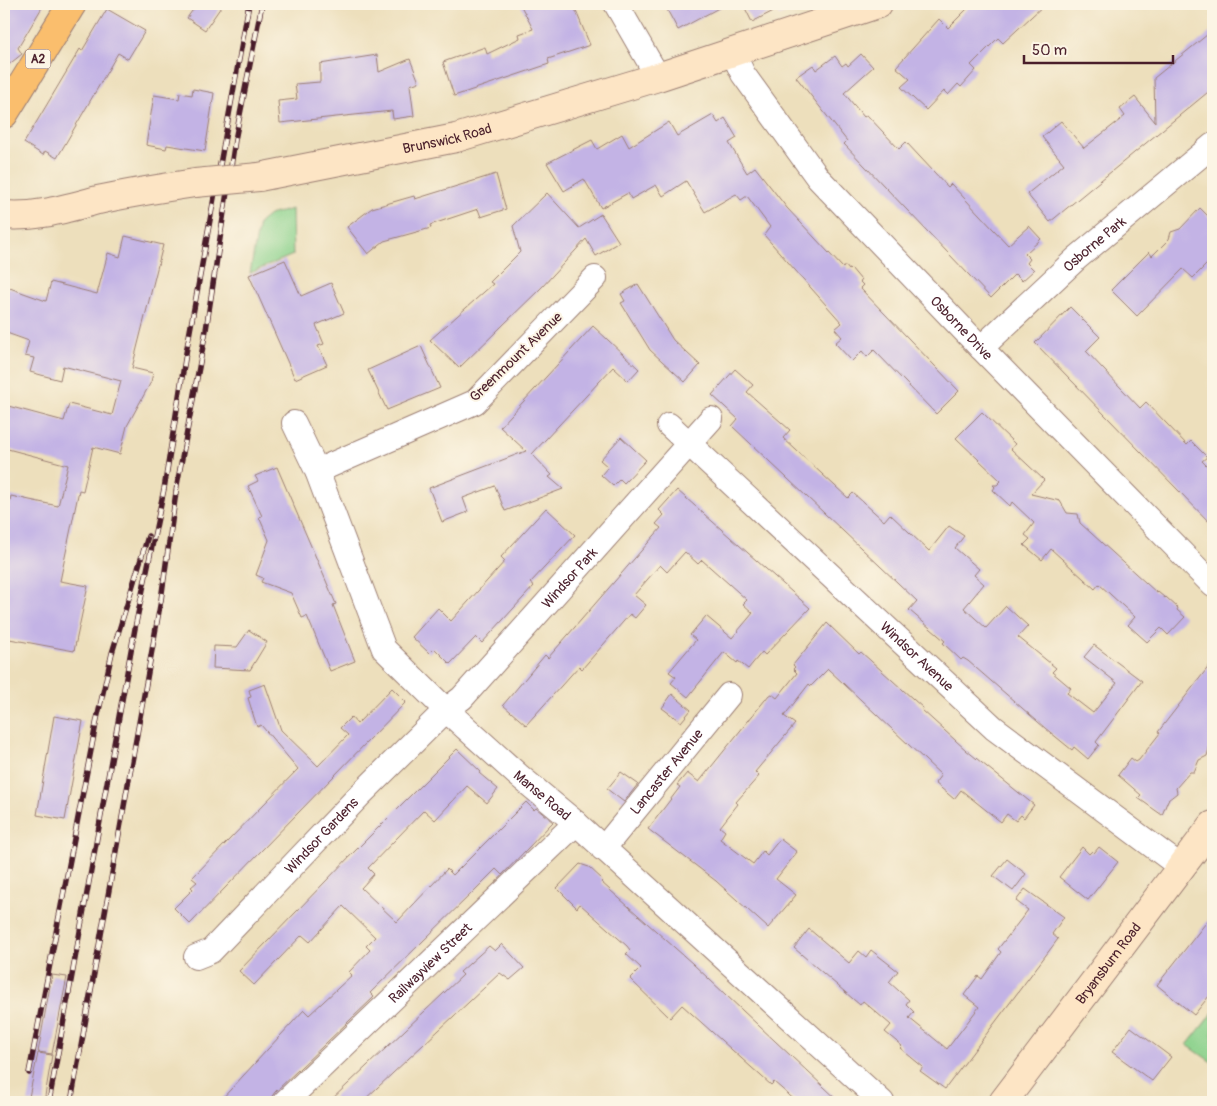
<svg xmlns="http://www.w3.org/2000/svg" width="1217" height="1106" viewBox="0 0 1217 1106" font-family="Pangolin,sans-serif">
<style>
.built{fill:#e3d3f3}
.green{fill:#8ad18b;stroke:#6a785b}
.building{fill:#c3b3e5}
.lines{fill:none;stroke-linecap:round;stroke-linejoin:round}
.minor-casing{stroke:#9c7f74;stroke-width:26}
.secondary-casing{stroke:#9c7f74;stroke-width:30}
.primary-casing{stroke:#9c7f74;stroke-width:30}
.minor{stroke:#fff;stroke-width:24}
.secondary{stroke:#fde5c5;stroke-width:28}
.primary{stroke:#fabe6d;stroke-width:28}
.rail-casing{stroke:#4a1f2b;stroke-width:5.5}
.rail{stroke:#fcf5e5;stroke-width:4;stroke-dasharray:11;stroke-linecap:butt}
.secondary-bridge-casing{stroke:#9c7f74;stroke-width:30;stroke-linecap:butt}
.secondary-bridge{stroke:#fde5c5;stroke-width:28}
.labels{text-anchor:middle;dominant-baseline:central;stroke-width:4;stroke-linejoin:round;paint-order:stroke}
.shield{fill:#fcf5e5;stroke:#7f5f63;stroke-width:1}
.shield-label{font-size:12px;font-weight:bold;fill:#4a1f2b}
.street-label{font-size:14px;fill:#4a1f2b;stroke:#fcf5e5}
</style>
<rect width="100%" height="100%" fill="#fcf5e5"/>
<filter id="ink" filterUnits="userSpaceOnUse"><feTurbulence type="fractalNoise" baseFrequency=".02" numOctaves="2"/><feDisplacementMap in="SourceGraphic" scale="10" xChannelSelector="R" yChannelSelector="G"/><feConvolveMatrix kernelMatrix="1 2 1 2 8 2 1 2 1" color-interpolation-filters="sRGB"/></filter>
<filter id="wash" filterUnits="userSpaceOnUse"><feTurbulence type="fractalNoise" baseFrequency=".0096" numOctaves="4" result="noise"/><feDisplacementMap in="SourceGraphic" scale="20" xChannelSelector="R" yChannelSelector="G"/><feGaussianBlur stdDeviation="1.12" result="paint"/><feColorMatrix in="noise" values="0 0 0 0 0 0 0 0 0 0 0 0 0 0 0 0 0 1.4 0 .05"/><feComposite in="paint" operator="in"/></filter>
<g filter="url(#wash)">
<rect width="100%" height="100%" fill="#eddfbc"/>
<polygon class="built" points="773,4 807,4 779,16"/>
<g class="green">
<polygon points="292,209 293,255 250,273 259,223 269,215"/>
<polygon points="1213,1012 1213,1063 1187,1045"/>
</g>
<g id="blocks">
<g class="building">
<polygon points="4,4 44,4 18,48 22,54 7,66 4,72"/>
<polygon points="197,4 223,4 205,30 187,18"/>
<polygon points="520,4 573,4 590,45 548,59 549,64 454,96 443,62 485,47 487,54 520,38 519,34 533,29"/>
<polygon points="664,4 726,4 678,30"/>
<polygon points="743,4 787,4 752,22"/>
<polygon points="972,4 1045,4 1003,43 998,38 971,65 976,70 961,87 958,84 948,95 944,91 926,110 901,87 910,79 896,67 939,19 948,28"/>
<polygon points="107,9 145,31 128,59 118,53 57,158 45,151 43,155 24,143 80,49 82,51"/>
<polygon points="1213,30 1213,88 1050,222 1027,194 1064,164 1042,137 1061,121 1084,148 1125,116 1120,109 1135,97 1155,122 1154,78"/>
<polygon points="861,54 873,67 844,93 864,117 867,115 899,149 906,142 948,187 951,184 1008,245 1029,226 1041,239 1025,254 1030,259 1027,263 1034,270 1022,281 1015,274 991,298 844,144 847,141 796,77 813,65 816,70 835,56 842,66 846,63 848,66"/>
<polygon points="377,55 379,72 410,59 419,82 410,85 414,116 393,119 392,111 280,123 278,101 297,99 295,84 320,82 320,64"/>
<polygon points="193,89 214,93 205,151 167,145 166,149 146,145 154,95 179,99 180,93 192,95"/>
<polygon points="713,115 718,123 725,118 737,138 729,143 747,173 755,167 787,208 843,268 845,265 849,270 851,268 861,280 860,282 863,285 860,288 959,391 936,414 874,350 867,357 862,351 852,361 835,343 842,337 835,329 842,323 764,235 770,227 747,196 741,200 736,194 705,212 686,181 663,196 656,185 631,199 628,193 601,208 584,179 564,191 547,163 592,140 597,149 622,134 629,147 669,122 677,136"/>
<polygon points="496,174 506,209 481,217 478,209 430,225 431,228 384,241 368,254 347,227 372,208 414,196 415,199"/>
<polygon points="547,193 579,228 601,214 619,242 596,256 586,239 542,287 459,368 430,340 493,284 490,282 520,252 513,226"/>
<polygon points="1200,208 1213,221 1213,258 1193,278 1183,269 1137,316 1111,290 1149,252 1152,256 1169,239 1171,232 1180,229"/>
<polygon points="125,236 163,245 132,368 153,373 151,382 127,426 120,454 93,447 83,491 79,490 60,581 88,586 74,651 4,638 4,529 11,496 58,506 68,465 4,448 4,421 8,406 64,421 69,404 112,415 121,381 63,366 60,380 30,372 34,358 25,356 29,341 4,332 4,296 7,287 46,301 51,282 97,294 108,253 120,257"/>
<polygon points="285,260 301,296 331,283 344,313 316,325 324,344 318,346 327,365 295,379 249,275"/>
<polygon points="638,284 673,340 700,365 685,382 650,350 621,303 625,301 621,294"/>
<polygon points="1070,307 1100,337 1086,351 1140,408 1146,402 1187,445 1191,441 1207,457 1202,461 1213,472 1213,526 1035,343"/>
<polygon points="593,326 639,369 628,381 613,367 532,454 552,475 549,477 563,489 505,511 495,486 463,498 468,512 442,522 429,488 526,451 500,427"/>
<polygon points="421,346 440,388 387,410 368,370"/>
<polygon points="735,369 753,385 747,392 790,430 783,438 848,498 853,493 884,521 890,514 929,551 949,526 964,536 955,548 979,569 974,575 984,584 964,608 986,628 1006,606 1028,626 1018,637 1056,668 1052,672 1071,688 1067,693 1093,713 1117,683 1084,657 1094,645 1142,681 1096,742 1099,745 1088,759 1074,747 1072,750 1045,728 968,661 963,658 961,660 943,643 945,641 909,610 917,601 732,426 738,419 712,395"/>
<polygon points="982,412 1015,444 1011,449 1044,480 1031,494 1060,501 1067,513 1078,514 1080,523 1157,593 1158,592 1165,598 1166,597 1178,608 1177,610 1185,617 1168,635 1161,628 1147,642 1128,625 1135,617 1099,584 1095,589 1051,549 1042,560 1024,545 1030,539 1025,535 1034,523 1012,502 1010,506 993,490 995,487 993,485 997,485 1001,481 956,438"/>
<polygon points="621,437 646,460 624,483 620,479 613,486 601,475 608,467 600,460"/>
<polygon points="277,467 336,604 333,605 355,661 330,671 307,616 302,618 291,593 261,582 263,578 256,575 269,540 259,517 262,516 248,486 258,481 255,476"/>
<polygon points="677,490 810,608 765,655 762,652 748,669 738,661 737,663 724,652 688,697 671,683 676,677 669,672 696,640 690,635 706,616 732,638 753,613 743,604 747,600 702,560 698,564 685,552 667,572 660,565 634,595 646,605 635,618 630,614 582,669 579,666 526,725 503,705 545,655 548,658 661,528 656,524 664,515 659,510"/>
<polygon points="546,508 575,535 530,583 534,586 482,643 476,637 450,664 434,648 429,653 412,637 438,608 451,621 505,561 501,557"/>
<polygon points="827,623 859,654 861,652 923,708 922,710 966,750 1034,805 1024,818 1021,815 1016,821 1007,814 1001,822 961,790 954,799 935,783 941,775 828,669 811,686 809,684 784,716 795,724 755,772 759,776 736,802 738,804 720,827 725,831 720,839 753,864 763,851 767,855 780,839 797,852 776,879 796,895 768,928 716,881 648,829 680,787 677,785 687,773 699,782 769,695 772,694 777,698 797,673 793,669 795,667 793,665"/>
<polygon points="249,630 267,642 250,670 213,668 214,646 237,647"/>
<polygon points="1213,661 1213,733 1207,756 1199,760 1194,772 1190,772 1176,788 1177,793 1168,800 1162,815 1138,798 1141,795 1118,775 1131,758 1136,762 1139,760 1160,733 1158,732"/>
<polygon points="265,684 281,730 318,766 348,735 340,728 351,717 357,724 392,688 406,702 190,924 174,908 193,889 191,887 197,882 192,878 298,769 261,725 257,727 248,698 251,697 249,690"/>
<polygon points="672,694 691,710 681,722 662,708"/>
<polygon points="54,716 83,721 65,820 37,815"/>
<polygon points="457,749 481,772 479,773 498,789 487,803 467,786 435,820 424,810 368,868 374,874 361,888 397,922 447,869 453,875 526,802 534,810 536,808 553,822 502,875 496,869 474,891 370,993 374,997 275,1092 268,1102 219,1102 304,1010 309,1015 352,975 349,972 370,950 366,946 375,937 343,906 310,942 302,935 254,985 239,971 353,853"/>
<polygon points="621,772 638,784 624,802 607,789"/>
<polygon points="1082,847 1089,854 1092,851 1094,853 1099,847 1118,862 1088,900 1059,877"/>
<polygon points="1007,859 1026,874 1013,891 993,876"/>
<polygon points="580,864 589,867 603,880 601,882 693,964 840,1102 797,1102 774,1082 771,1085 682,1005 670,1018 630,979 641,968 626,954 630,950 627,946 580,904 577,908 557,888"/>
<polygon points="1025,889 1064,917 1052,934 1058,939 945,1089 920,1071 923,1067 900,1048 902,1046 885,1032 891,1025 863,1001 860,1005 794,948 809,929 849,963 859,951 866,957 871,950 898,971 889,982 909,1000 906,1004 914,1012 909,1018 947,1049 979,1007 964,995 978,976 982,979 1001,952 998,949 1028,910 1016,901"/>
<polygon points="1213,914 1213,991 1194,1015 1157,985"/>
<polygon points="502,944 524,968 510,980 500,973 362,1102 329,1102 463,975 460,972 489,946 495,951"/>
<polygon points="52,975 67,977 52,1054 38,1052"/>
<polygon points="1131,1027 1171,1057 1152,1081 1112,1052"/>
<polygon points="38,1053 52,1055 44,1102 28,1102"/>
</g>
</g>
</g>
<g filter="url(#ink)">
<use href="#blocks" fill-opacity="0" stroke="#9c7f74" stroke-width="1"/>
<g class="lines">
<g class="minor-casing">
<g id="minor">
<polyline points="616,4 658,77"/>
<path id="s1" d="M733,53L743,74L818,178L981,348L1213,585"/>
<path id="s2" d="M981,348L1077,258L1213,145"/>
<path id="s3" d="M294,423L317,471L384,649L446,710L518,775L576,823L882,1102"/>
<path id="s4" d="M669,425L994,728L1181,867"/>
<polyline points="317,471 475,402 595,278"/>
<path id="s5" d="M603,849L729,695"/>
<path id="s6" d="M196,957L211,951L359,796L446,710L462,698L711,419"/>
<path id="s7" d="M285,1102L576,823"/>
</g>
</g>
<g class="secondary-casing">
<g id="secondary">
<path id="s8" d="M259,177L456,138L658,77L878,4"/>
<path d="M4,215C36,218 67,208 98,200C130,193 162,188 195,183"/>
<path id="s9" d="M1003,1102L1213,825"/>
</g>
</g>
<g class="primary-casing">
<polyline id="primary" points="4,114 72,4"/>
</g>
<use href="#minor" class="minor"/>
<use href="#secondary" class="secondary"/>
<use href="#primary" class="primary"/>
<g class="rail-casing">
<g id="rail">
<polyline points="29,1073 97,719 112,653 148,536"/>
<polyline points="49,1102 136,623 164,489 186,353 249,4"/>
<polyline points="71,1102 161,600 177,485 206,330 235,140 262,4"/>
</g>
</g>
<use href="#rail" class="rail"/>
<g class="secondary-bridge-casing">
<polyline id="secondary-bridge" points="195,183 259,177"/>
</g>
<use href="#secondary-bridge" class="secondary-bridge"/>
</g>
</g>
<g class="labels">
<rect class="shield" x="25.5" y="49.5" width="25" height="19" rx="4"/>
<g class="shield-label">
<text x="38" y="59">A2</text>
</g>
<g class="street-label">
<text stroke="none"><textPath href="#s8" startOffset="192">Brunswick Road</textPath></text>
<text stroke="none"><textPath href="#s2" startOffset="154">Osborne Park</textPath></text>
<text stroke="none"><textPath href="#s1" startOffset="359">Osborne Drive</textPath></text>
<text transform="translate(516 357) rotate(-44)">Greenmount Avenue</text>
<text stroke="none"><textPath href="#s6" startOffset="534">Windsor Park</textPath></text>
<text stroke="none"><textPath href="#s4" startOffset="339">Windsor Avenue</textPath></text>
<text stroke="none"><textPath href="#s5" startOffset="100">Lancaster Avenue</textPath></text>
<text stroke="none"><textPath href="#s3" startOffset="459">Manse Road</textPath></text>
<text stroke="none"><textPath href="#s6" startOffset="176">Windsor Gardens</textPath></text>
<text stroke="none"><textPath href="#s7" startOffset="201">Railwayview Street</textPath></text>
<text stroke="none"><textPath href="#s9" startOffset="174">Bryansburn Road</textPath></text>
</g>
</g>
<rect width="1217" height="1106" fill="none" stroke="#fcf5e5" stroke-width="20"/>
<path d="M1024 55v8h149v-8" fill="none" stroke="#4a1f2b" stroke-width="2.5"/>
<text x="1032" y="55" font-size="15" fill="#4a1f2b" stroke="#fcf5e5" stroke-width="4" paint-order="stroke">50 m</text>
</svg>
